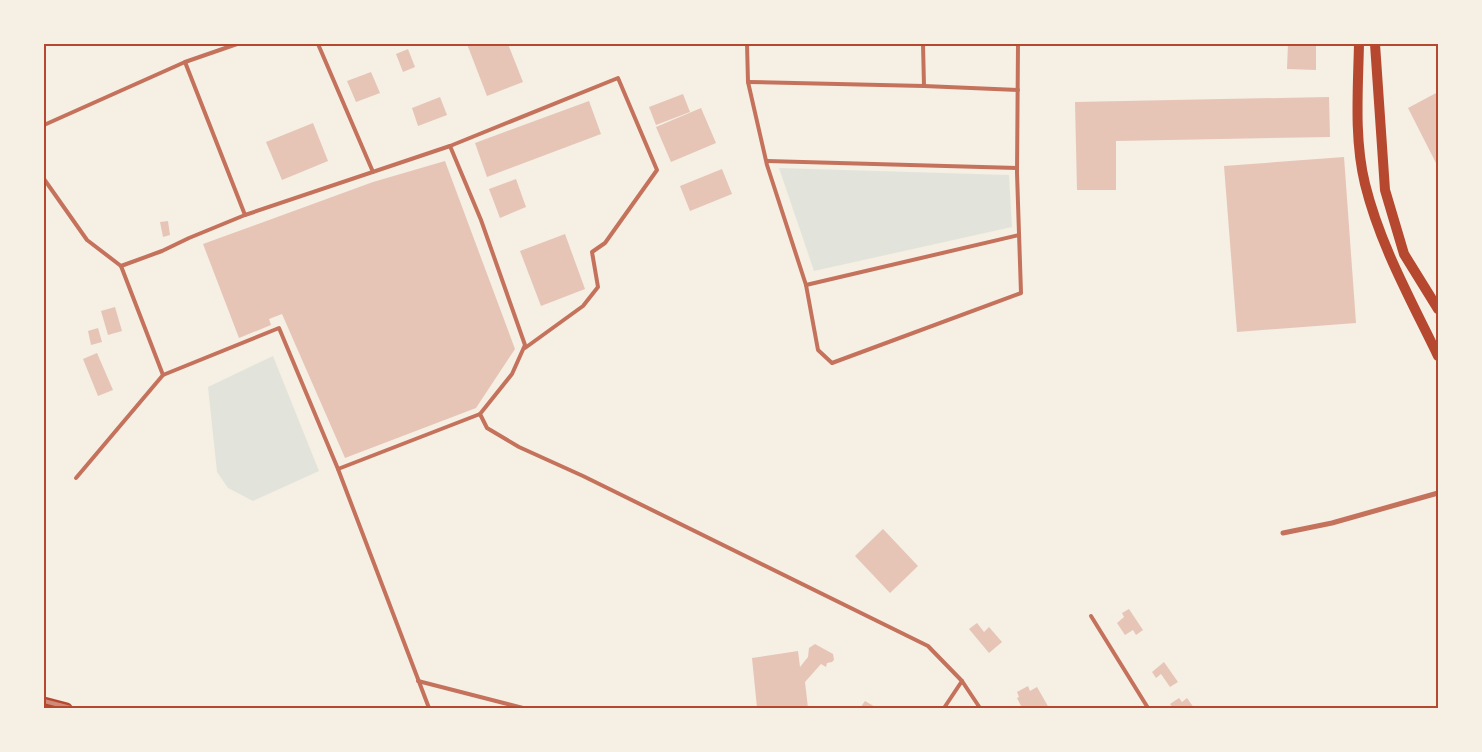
<svg xmlns="http://www.w3.org/2000/svg" width="1482" height="752" viewBox="0 0 1482 752" font-family="'Fira Sans',sans-serif">
<style>
.green{fill:#e2e4dc}
.building{fill:#e6c5b7}
.lines{fill:none;stroke-linecap:round;stroke-linejoin:round}
.service{stroke:#c5725c;stroke-width:4}
.minor{stroke:#c5725c;stroke-width:5}
.secondary{stroke:#b5482f;stroke-width:10}
.trunk{stroke:#b5482f;stroke-width:11}
.rail{stroke:#cf8b77;stroke-width:4}
.neatline{fill:none;stroke:#b5482f;stroke-width:2}
</style>
<rect width="100%" height="100%" fill="#f6efe4"/>
<g class="green">
<polygon points="779,168 1009,175 1012,227 814,271"/>
<polygon points="273,356 319,471 253,501 228,488 217,472 208,387"/>
</g>
<g class="building">
<polygon points="467,44 508,44 523,82 487,96"/>
<polygon points="1288,44 1316,44 1316,70 1287,69"/>
<polygon points="408,49 415,67 403,72 396,54"/>
<polygon points="371,72 380,93 356,102 347,81"/>
<polygon points="1438,92 1438,167 1408,108"/>
<polygon points="683,94 690,112 656,125 649,107"/>
<polygon points="440,97 447,115 418,126 412,108"/>
<polygon points="1329,97 1330,137 1116,141 1116,190 1077,190 1075,102"/>
<polygon points="589,101 601,134 487,177 475,143"/>
<polygon points="701,108 716,143 671,162 656,127"/>
<polygon points="313,123 328,161 282,180 266,142"/>
<polygon points="1344,157 1356,323 1237,332 1224,166"/>
<polygon points="445,161 515,349 476,408 345,458 282,314 269,319 271,325 239,338 203,244 373,182"/>
<polygon points="722,169 732,194 690,211 680,186"/>
<polygon points="516,179 526,207 500,218 489,189"/>
<polygon points="168,221 170,235 163,237 160,222"/>
<polygon points="565,234 585,289 541,306 520,251"/>
<polygon points="115,307 122,331 108,335 101,311"/>
<polygon points="98,328 102,342 91,345 88,331"/>
<polygon points="97,353 113,390 98,396 83,359"/>
<polygon points="883,529 918,566 890,593 855,556"/>
<polygon points="1129,609 1143,630 1136,635 1133,630 1125,635 1117,623 1124,617 1122,613"/>
<polygon points="977,623 984,632 989,627 1002,642 989,653 969,629"/>
<polygon points="815,644 833,654 834,660 832,662 827,663 826,667 821,664 805,682 808,708 757,708 752,658 798,651 800,667 808,657 809,648"/>
<polygon points="1164,662 1178,682 1170,687 1161,674 1156,678 1152,672"/>
<polygon points="1028,686 1030,691 1037,687 1049,708 1022,708 1017,698 1019,697 1017,692"/>
<polygon points="1179,698 1182,702 1187,698 1194,708 1173,708 1170,704"/>
<polygon points="865,701 877,708 860,708"/>
</g>
<g class="lines">
<g class="service">
<polyline points="318,44 373,172"/>
<polyline points="747,44 748,82 767,165 806,285 818,350 832,363 1021,293 1017,173 1018,44"/>
<polyline points="185,62 237,44"/>
<polyline points="748,82 924,86 923,44"/>
<polyline points="924,86 1018,90"/>
<polyline points="44,125 185,62 245,215"/>
<polyline points="450,146 618,78 657,170 605,243 592,252 598,287 583,306 525,348"/>
<polyline points="767,161 1017,168"/>
<polyline points="44,179 87,240 121,266 163,375 279,328 338,469 429,708"/>
<polyline points="121,266 162,251 189,238 245,215 450,146 481,220 525,345 512,374 480,414 487,428 519,447 583,476 928,646 962,681 944,708"/>
<polyline points="806,285 1019,235"/>
<polyline points="338,469 480,414"/>
<polyline points="76,478 163,375"/>
<polyline points="1091,616 1148,708"/>
<polyline points="418,681 523,708"/>
<polyline points="962,681 980,708"/>
</g>
<polyline class="minor" points="1283,533 1332,523 1438,493"/>
<g class="secondary">
<path d="M1359,44C1358,90 1354,139 1365,184C1380,245 1411,300 1438,356"/>
<polyline points="1375,44 1385,190 1404,254 1438,309"/>
</g>
<polyline class="trunk" points="44,702 67,708"/>
<polyline class="rail" points="44,701 71,708"/>
</g>
<rect width="1482" height="752" fill="none" stroke="#f6efe4" stroke-width="90"/>
<rect x="45" y="45" width="1392" height="662" class="neatline"/>
</svg>
